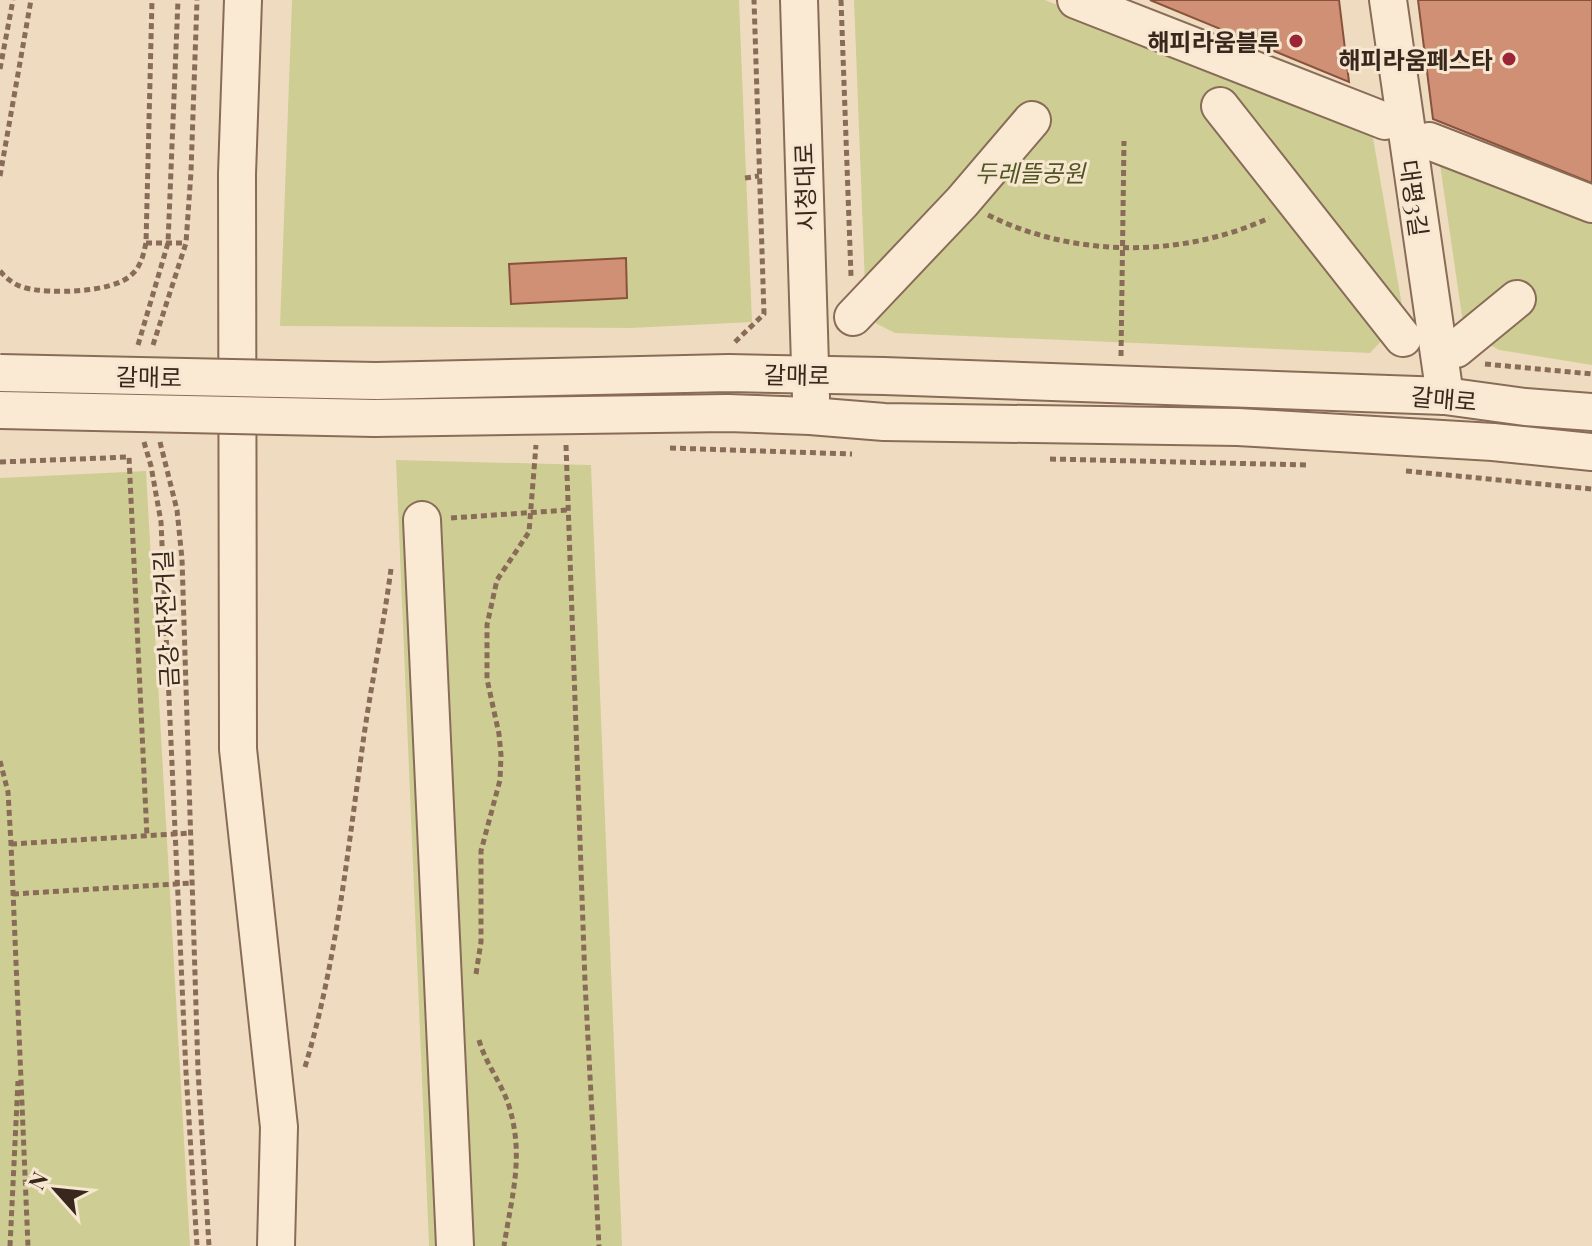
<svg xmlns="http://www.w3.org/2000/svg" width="1592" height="1246" viewBox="0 0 1592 1246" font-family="'Playfair Display','Noto Sans KR',serif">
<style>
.green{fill:#cece94}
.building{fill:#cf9075;stroke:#89523c;stroke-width:2}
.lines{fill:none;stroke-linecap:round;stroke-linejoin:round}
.minor-casing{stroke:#896c58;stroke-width:40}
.path{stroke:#896c58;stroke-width:5;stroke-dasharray:6 4;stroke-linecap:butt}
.minor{stroke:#faead4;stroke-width:36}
.minor-bridge-casing{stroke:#896c58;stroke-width:40;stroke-linecap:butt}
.minor-bridge{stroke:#faead4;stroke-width:36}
.poi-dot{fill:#9b2534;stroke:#f7e7d0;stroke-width:3}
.labels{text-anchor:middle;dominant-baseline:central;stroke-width:6;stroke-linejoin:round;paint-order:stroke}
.poi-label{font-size:24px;font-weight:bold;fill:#38271c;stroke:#f7e7d0;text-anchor:end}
.park-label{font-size:24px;font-style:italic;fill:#4f5622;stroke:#f7e7d0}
.street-label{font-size:24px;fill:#38271c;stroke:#f7e7d0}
</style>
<rect width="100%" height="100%" fill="#efdcc0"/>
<g class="green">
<polygon points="292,0 739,0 752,322 631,328 280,326"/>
<polygon points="854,0 1045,0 1372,132 1404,317 1370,353 895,333 877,324 866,311"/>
<polygon points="1439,158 1592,218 1592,365 1499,350 1464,330"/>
<polygon points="396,460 591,465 622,1246 429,1246"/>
<polygon points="146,471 190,1246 0,1246 0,478"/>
</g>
<g class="building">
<polygon points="1150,0 1339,0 1349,82"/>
<polygon points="1418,0 1592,0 1592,183 1433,119"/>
<polygon points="626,258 627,298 511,304 509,264"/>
</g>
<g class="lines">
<g class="minor-casing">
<g id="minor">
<polyline points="243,0 237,174 238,749 279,1127 276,1246"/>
<polyline points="799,0 811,398"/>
<polyline points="1076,0 1385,121"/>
<polyline points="1388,0 1445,396"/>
<polyline points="1220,106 1403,338"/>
<polyline points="1429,141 1592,204"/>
<polyline points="853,317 962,202 1032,120"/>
<polyline points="1456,349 1517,299"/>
<polyline points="376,381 729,373 884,376 1445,396 1525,407 1592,412"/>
<polyline points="374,418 728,413 810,416 884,422 1238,427 1493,442 1592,452"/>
<polyline points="422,520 455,1246"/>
</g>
</g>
<g class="path">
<polyline points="841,0 851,276"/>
<polyline points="0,69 13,0"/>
<polyline points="0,176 31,0"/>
<polyline points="745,178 759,176"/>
<path d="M988,215C1074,258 1182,258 1269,218"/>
<polyline points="146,243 186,243"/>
<path d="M0,271C7,279 14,285 26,288C49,294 111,293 130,276C141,267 143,256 146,243L152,0"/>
<polyline points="735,342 764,314 754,0"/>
<polyline points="138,345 168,243 178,0"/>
<polyline points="153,345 186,243 191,172 197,0"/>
<polyline points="1121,356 1124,141"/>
<polyline points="1485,364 1592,374"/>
<polyline points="144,442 151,466 161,522 186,1072 197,1246"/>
<polyline points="160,442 177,510 182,559 198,1070 209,1246"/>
<polyline points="566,445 585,982 599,1246"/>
<polyline points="670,448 852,454"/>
<polyline points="1050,459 1308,465"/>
<polyline points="0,462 129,457 147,837"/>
<polyline points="1406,471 1592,489"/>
<polyline points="451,518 568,510"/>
<polyline points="0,761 8,792 11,844 28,1246"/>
<polyline points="11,844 191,833"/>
<polyline points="13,894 192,883"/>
<polyline points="476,974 481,942 481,851 500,780 501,755 499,734 487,679 487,625 497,580 529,532 536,445"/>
<path d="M479,1040C485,1062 500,1081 508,1103C525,1155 512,1194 504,1246"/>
<path d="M305,1067C336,964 347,856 362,750C370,689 383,630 391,569"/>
<polyline points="10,1246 18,1081"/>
</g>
<use href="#minor" class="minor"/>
<g class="minor-bridge-casing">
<g id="minor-bridge">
<polyline points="0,373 376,381"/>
<polyline points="0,410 374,418"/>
</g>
</g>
<use href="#minor-bridge" class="minor-bridge"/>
</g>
<g class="poi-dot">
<circle cx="1296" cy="41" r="8"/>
<circle cx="1509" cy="59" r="8"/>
</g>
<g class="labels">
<g class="poi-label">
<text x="1280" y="41">해피라움블루</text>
<text x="1493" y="59">해피라움페스타</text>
</g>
<g class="park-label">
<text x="1030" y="172">두레뜰공원</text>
</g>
<g class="street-label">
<text transform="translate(804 187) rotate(-92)">시청대로</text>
<text transform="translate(1415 198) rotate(82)">대평3길</text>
<text transform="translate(797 374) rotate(1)">갈매로</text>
<text transform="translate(149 376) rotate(1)">갈매로</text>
<text transform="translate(1444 398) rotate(5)">갈매로</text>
<text transform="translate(165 619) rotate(-93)">금강 자전거길</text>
</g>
</g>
<g transform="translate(56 1190) rotate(297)" stroke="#f7e7d0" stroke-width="6" paint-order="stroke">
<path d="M0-6L14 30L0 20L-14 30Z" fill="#38271c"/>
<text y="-12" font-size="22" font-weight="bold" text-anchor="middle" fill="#38271c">N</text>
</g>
</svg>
